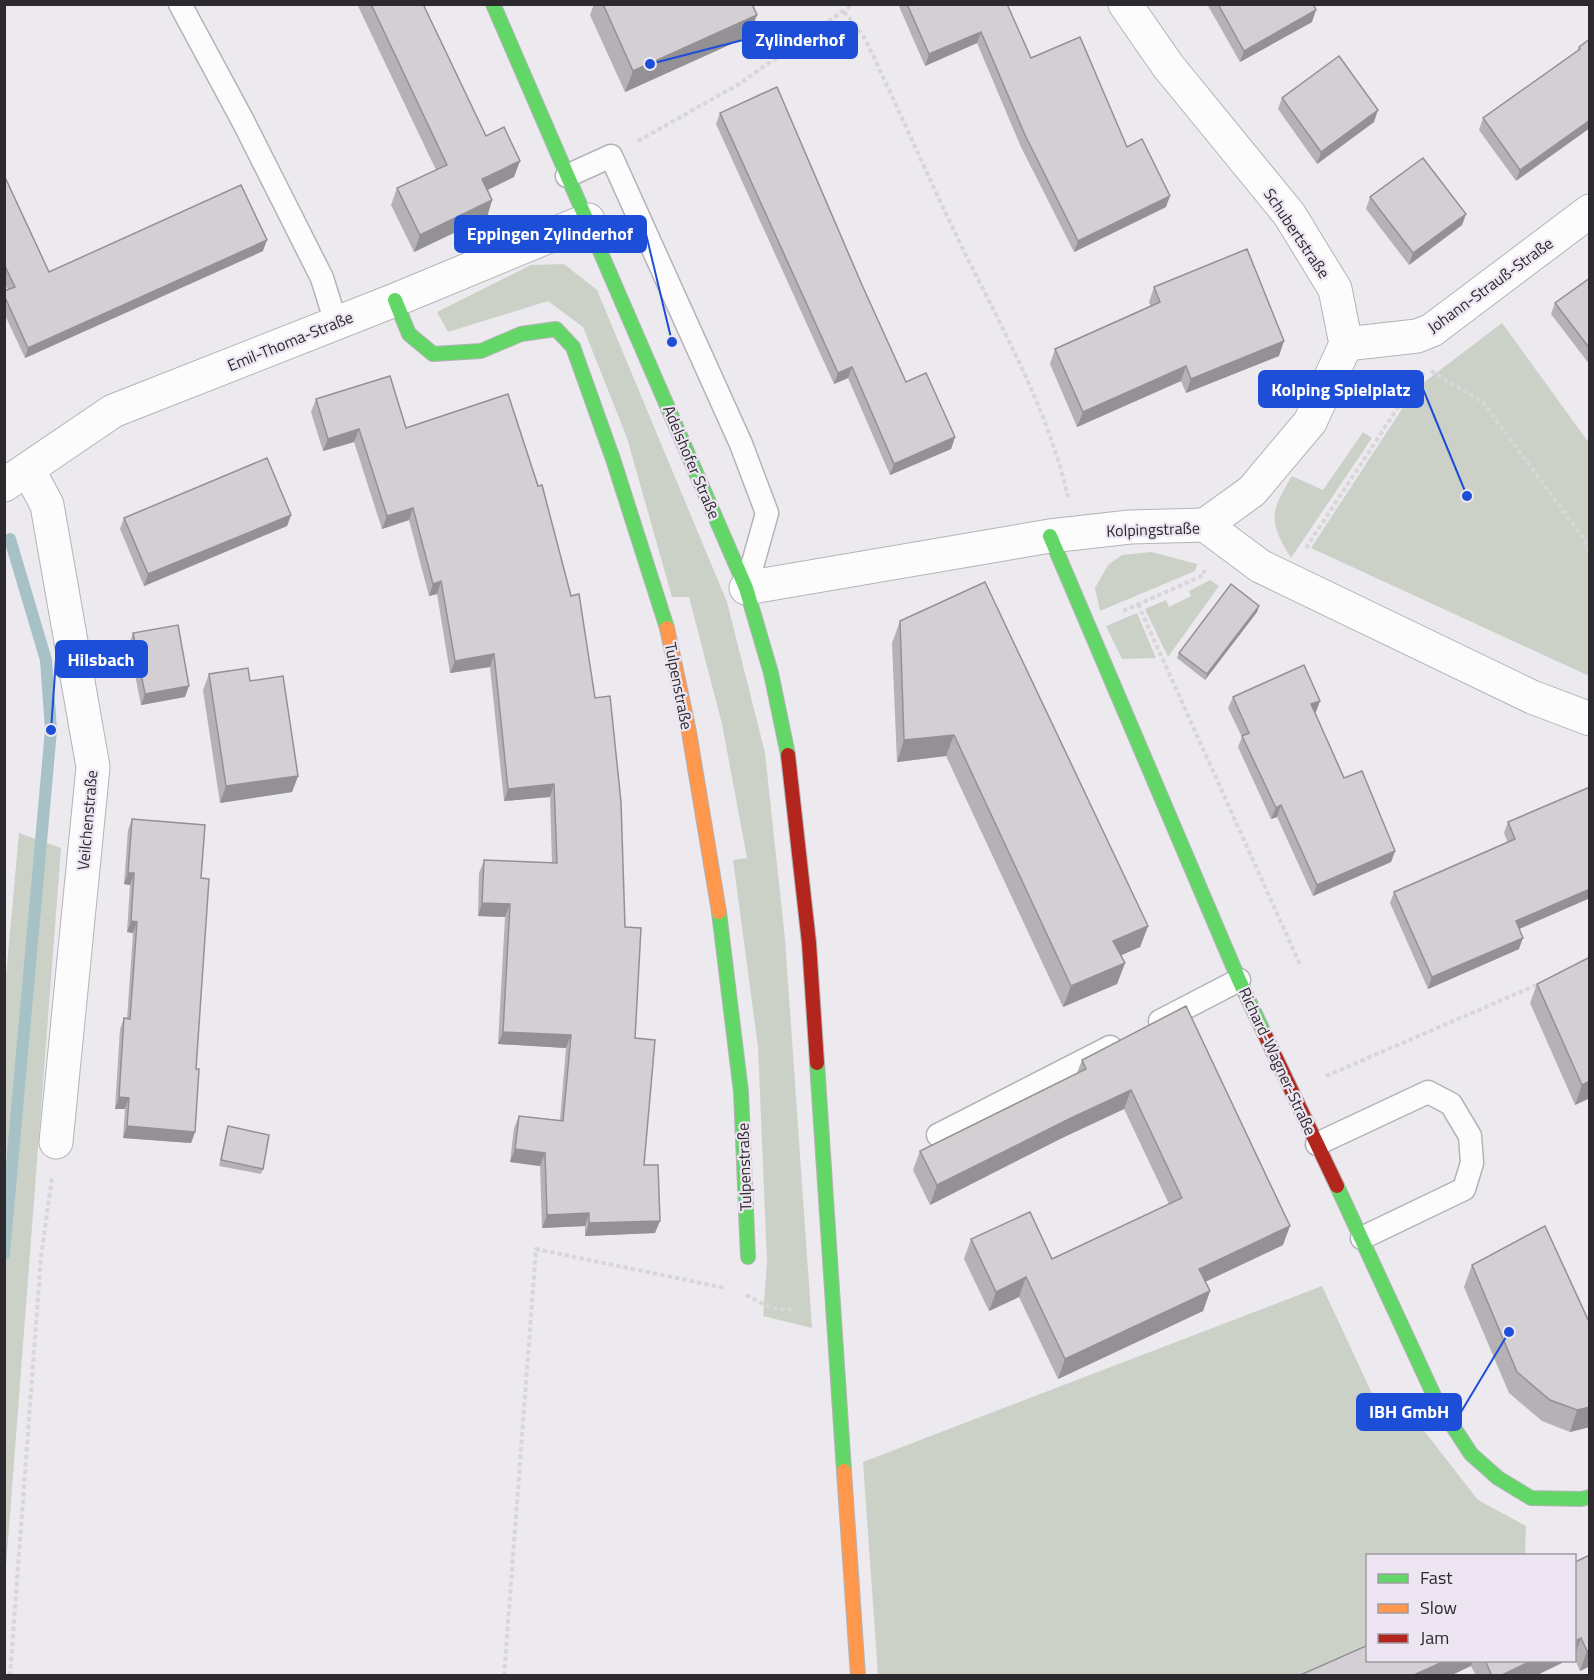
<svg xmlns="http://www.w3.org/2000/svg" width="1594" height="1680" viewBox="0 0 1594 1680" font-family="'Titillium Web',sans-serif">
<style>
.green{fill:#ccd1c8}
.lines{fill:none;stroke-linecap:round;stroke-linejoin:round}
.stream{stroke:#a7c2c7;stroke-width:12}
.lane-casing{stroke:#b5b3b7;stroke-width:25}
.street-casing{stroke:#b5b3b7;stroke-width:35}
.fast-casing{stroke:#b5b3b7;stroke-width:16}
.slow-casing{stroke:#b5b3b7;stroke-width:16}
.jam-casing{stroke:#b5b3b7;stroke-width:16}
.path{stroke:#d8d6d8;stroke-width:4;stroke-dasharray:4.5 3;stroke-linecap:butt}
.lane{stroke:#fcfcfd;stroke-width:22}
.street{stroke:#fcfcfd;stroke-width:33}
.fast{stroke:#63d668;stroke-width:14}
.slow{stroke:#ff974d;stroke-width:14}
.jam{stroke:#b3261e;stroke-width:14}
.wall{fill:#b5b2b5}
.shaded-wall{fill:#949194}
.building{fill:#d3cfd3;stroke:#949194;stroke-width:1.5}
.labels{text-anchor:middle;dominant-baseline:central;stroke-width:4.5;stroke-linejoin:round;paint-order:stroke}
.street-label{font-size:16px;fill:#2d2a2f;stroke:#ede6f2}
.leader{fill:none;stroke:#1d4ed8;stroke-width:2}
.callout-dot{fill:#1d4ed8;stroke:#ede6f2;stroke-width:2}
.callout{fill:#1d4ed8;stroke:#1d4ed8;stroke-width:2}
.callout-label{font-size:18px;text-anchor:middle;font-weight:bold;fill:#fff}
</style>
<rect width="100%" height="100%" fill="#ece9ef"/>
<g class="green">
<polygon points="564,264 597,290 727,602 765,753 785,939 812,1328 763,1316 767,1262 758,1047 733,860 747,858 722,724 689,597 672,597 627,438 583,327 548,301 448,332 437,312 531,265"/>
<polygon points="1502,323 1589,443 1589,676 1311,548 1415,389"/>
<path d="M1363,432L1372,438L1291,558C1268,521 1270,512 1292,476L1323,490Z"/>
<polygon points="1151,552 1197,564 1195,571 1100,611 1095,588 1108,565 1122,555"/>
<polygon points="1210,580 1219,586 1168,657 1145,609 1166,600 1169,607 1191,596 1189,591"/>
<polygon points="1137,613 1156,658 1122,659 1106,626"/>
<polygon points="19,833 61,848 5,1580 4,998"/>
<polygon points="1322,1286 1375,1400 1418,1423 1478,1500 1526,1526 1525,1555 1368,1556 1367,1644 1298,1675 878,1675 863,1462"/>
</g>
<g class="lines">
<polyline class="stream" points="4,1254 51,730 46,660 10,539"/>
<g class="lane-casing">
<g id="lane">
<polyline points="180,4 244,123 322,278 336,323"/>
<polyline points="567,176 611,156 741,444 767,513 746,588"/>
<polyline points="1160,1021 1239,980"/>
<polyline points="938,1135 1110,1047"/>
<polyline points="1317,1144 1428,1092 1451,1104 1470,1136 1472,1163 1464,1189 1362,1238"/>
</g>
</g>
<g class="street-casing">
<g id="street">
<polyline points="1125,4 1168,66 1289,214 1335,289 1346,344 1310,422 1252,491 1205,525"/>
<polyline points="1346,344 1417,336 1432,330 1590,211"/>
<polyline points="28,469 47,505 93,767 56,1142"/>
<polyline points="4,485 113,411 395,300 588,220"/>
<polyline points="746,588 1050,536 1130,527 1205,525 1260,566 1532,697 1590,719"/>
</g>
</g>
<g class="fast-casing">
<g id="fast">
<polyline points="493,4 746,588 771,673 788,755"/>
<polyline points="395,300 409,334 433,354 481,351 521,334 556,329 573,347 613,459 667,628"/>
<polyline points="1050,536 1239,980 1265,1035"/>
<polyline points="719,912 741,1092 748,1257"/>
<polyline points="817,1063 844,1471"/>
<polyline points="1337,1186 1437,1402 1471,1454 1498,1478 1531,1498 1581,1499 1590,1497"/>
</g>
</g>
<g class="slow-casing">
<g id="slow">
<polyline points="667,628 689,732 719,912"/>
<polyline points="844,1471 858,1676"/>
</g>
</g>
<g class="jam-casing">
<g id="jam">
<polyline points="788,755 809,943 817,1063"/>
<polyline points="1265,1035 1337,1186"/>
</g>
</g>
<g class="path">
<path d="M844,12L864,37C897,105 927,175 960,243C1000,325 1048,408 1068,497"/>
<polyline points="638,141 739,84 853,4"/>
<polyline points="1431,371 1483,402 1586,542 1590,556"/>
<polyline points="1306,548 1412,386 1424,373"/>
<polyline points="1138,604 1301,967"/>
<polyline points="1123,611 1204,575 1204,570"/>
<polyline points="1326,1076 1539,984"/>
<polyline points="746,1295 771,1308 795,1310"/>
<polyline points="10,1676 41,1257 52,1177"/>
<polyline points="504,1676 536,1249 725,1288"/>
</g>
<use href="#lane" class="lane"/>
<use href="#street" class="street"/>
<use href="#fast" class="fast"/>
<use href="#slow" class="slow"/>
<use href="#jam" class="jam"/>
</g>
<g class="wall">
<polygon points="357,4 423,4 486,136 514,177 488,190 492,200 487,217 414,252 391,205 397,188 436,170"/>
<polygon points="594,4 752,4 749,36 625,92 590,15"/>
<polygon points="898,4 1007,4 1031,58 1127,147 1166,207 1074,252 1021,147 977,43 925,66"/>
<polygon points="1207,4 1313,4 1312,22 1240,62"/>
<polygon points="1590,39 1516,181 1479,130 1483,118 1577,51 1579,47"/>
<polygon points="1282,98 1374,122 1317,164 1278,109"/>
<polygon points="720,113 862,285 906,382 955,437 951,449 890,475 848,378 834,384 716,124"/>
<polygon points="4,175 49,272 263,251 25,358 4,313 4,291 8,290 4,282"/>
<polygon points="1370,197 1466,214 1462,225 1409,265 1366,209"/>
<polygon points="1590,278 1590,365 1551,314 1555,303"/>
<polygon points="1154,287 1279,356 1186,393 1181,381 1077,427 1050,364 1055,349 1151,307 1149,302"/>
<polygon points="316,399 406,428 625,927 635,1038 644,1165 655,1233 585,1236 585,1226 542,1228 540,1166 510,1162 514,1128 519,1116 560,1120 566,1048 498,1044 505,917 478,916 479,873 484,860 552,863 550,797 504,801 490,667 450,673 437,594 429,596 409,520 382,529 354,442 323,451 311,412"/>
<polygon points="291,515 287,526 144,586 120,529 124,518"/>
<polygon points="1259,606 1257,612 1205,680 1177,658 1179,653"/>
<polygon points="900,621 1148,926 1140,947 1121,955 1125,963 1117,984 1063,1007 946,756 897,762 892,643"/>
<polygon points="133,633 185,697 141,705 129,644"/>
<polygon points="209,674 250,681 298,776 292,792 220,803 203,690"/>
<polygon points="1233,697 1316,712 1315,712 1344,778 1395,851 1391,862 1313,896 1277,817 1271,819 1238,747 1242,737 1228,708"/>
<polygon points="1590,787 1590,898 1519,929 1519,949 1428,989 1390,903 1394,892 1508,843 1504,833 1508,822"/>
<polygon points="132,819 201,878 195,1132 191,1143 123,1138 125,1109 115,1109 120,1029 124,1018 127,1019 133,933 127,932 130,885 124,884 128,830"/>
<polygon points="1537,984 1590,1098 1575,1105 1530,1003"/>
<polygon points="1186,1006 1283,1245 1205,1282 1210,1291 1203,1311 1058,1379 1019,1297 989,1311 964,1259 971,1239 1052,1259 1169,1204 1124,1109 1062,1138 930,1205 913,1170 920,1151 1077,1073 1082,1060"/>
<polygon points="228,1126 263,1169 261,1174 219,1166 226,1132"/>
<polygon points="1472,1265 1590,1324 1590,1427 1570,1432 1542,1421 1509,1393 1464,1287"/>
<polygon points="1590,1555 1590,1666 1580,1671 1575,1659 1575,1562"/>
<polygon points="1368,1660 1568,1660 1535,1676 1476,1676 1471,1666"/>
</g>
<g class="shaded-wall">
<polygon points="1316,10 1312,22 1240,62 1244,51"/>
<polygon points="757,15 749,36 625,92 633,71"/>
<polygon points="981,32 977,43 925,66 929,54"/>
<polygon points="1378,110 1374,122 1317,164 1321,152"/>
<polygon points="1590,120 1590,128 1516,181 1520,170"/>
<polygon points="520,161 514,177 476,195 482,179"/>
<polygon points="1170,196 1166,207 1074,252 1078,241"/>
<polygon points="492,200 487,217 414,252 420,235"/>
<polygon points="1466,214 1462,225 1409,265 1413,253"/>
<polygon points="267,240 263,251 25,358 28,348"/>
<polygon points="1284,341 1279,356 1186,393 1191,379"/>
<polygon points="1186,366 1181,381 1077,427 1083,412"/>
<polygon points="852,367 848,378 834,384 838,373"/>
<polygon points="359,429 354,442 323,451 328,439"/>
<polygon points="955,437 951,449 890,475 894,464"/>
<polygon points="413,508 409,520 382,529 387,516"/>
<polygon points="291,515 287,526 144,586 148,574"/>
<polygon points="441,581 437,594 429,596 433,584"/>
<polygon points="1259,606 1257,612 1205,680 1207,674"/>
<polygon points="494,654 490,667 450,673 455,661"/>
<polygon points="189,686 185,697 141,705 145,694"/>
<polygon points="1320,701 1316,712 1307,716 1311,704"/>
<polygon points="954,735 946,756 897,762 904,740"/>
<polygon points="298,776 292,792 220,803 226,786"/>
<polygon points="554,784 550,797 504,801 508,789"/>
<polygon points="1281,805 1277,817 1271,819 1276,808"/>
<polygon points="1395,851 1391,862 1313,896 1317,885"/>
<polygon points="128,873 134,873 130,885 124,884"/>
<polygon points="1590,889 1590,898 1512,932 1516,921"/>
<polygon points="482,903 510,904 505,917 478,916"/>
<polygon points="131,921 137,922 133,933 127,932"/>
<polygon points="1148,926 1140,947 1106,962 1113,941"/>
<polygon points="1523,938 1519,949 1428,989 1432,977"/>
<polygon points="1125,963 1117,984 1063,1007 1071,986"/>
<polygon points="503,1032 571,1035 566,1048 498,1044"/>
<polygon points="1590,1081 1590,1098 1575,1105 1582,1085"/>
<polygon points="1131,1090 1124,1109 1062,1138 930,1205 937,1185 1069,1119"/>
<polygon points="119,1097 129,1098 125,1109 115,1109"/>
<polygon points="127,1126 195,1132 191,1143 123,1138"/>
<polygon points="515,1149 545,1153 540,1166 510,1162"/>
<polygon points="589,1213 585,1226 542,1228 547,1215"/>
<polygon points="660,1221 655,1233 585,1236 589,1223"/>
<polygon points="1290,1226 1283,1245 1192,1288 1199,1269"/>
<polygon points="1026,1277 1019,1297 989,1311 996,1292"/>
<polygon points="1210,1291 1203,1311 1058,1379 1065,1359"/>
<polygon points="1590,1407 1590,1427 1570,1432 1577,1410"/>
<polygon points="1581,1638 1575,1656 1575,1641"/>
<polygon points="1590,1650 1590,1666 1580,1671 1587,1651"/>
<polygon points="1447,1660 1473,1660 1471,1666 1450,1676 1415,1676 1416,1674"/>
<polygon points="1533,1660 1568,1660 1535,1676 1500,1676"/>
</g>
<g class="building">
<polygon points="371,4 423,4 486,136 504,127 520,161 482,179 492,200 420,235 397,188 447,165"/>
<polygon points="603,4 752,4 757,15 633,71"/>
<polygon points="907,4 1007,4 1031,58 1080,37 1127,147 1142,139 1170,196 1078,241 1025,135 981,32 929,54"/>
<polygon points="1218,4 1313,4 1316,10 1244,51"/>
<polygon points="1590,39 1590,120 1520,170 1483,118 1580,49 1579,47"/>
<polygon points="1339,56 1378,110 1321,152 1282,98"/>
<polygon points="777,87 862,285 906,382 926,373 955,437 894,464 852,367 838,373 720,113"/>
<polygon points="1423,158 1466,214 1413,253 1370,197"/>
<polygon points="4,175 49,272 241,185 267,240 28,348 4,295 4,291 15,287 4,264"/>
<polygon points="1247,249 1284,341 1191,379 1186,366 1083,412 1055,349 1160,302 1154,287"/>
<polygon points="1590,278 1590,349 1555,303"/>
<polygon points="390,376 406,428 508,394 538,486 542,485 571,596 579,594 595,698 610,696 621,802 625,927 641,928 635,1038 655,1040 644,1165 658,1165 660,1221 589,1223 589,1213 547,1215 545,1153 515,1149 519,1116 563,1121 571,1035 503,1032 510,904 482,903 484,860 557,863 554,784 508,789 494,654 455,661 441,581 433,584 413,508 387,516 359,429 328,439 316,399"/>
<polygon points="267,458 291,515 148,574 124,518"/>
<polygon points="985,582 1148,926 1113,941 1125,963 1071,986 954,735 904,740 900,621"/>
<polygon points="1231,584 1259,606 1207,674 1179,653"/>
<polygon points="178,625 189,686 145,694 133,633"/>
<polygon points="1304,665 1320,701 1311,704 1344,778 1362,771 1395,851 1317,885 1281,805 1276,808 1242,736 1249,733 1233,697"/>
<polygon points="248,668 250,681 283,676 298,776 226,786 209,674"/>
<polygon points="1590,787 1590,889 1516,921 1523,938 1432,977 1394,892 1515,839 1508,822"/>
<polygon points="132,819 205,825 201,878 209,879 196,1069 199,1069 195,1132 127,1126 129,1098 119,1097 124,1018 130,1019 137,922 131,921 134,873 128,873"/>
<polygon points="1590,957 1590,1081 1582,1085 1537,984"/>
<polygon points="1186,1006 1290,1226 1199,1269 1210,1291 1065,1359 1026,1277 996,1292 971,1239 1030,1212 1052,1259 1182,1198 1131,1090 1069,1119 937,1185 920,1151 1086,1069 1082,1060"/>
<polygon points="228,1126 269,1135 263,1169 221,1160"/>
<polygon points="1545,1226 1590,1324 1590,1407 1577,1410 1550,1400 1517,1372 1472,1265"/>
<polygon points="1590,1555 1590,1650 1587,1651 1581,1638 1575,1641 1575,1562"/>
<polygon points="1368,1645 1368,1660 1447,1660 1416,1674 1416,1676 1298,1676"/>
<polygon points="1485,1660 1533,1660 1500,1676 1492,1676"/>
</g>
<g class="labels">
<g class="street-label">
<text transform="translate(1297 233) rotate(56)">Schubertstraße</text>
<text transform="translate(1490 285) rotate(-36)">Johann-Strauß-Straße</text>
<text transform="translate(290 341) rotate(-22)">Emil-Thoma-Straße</text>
<text transform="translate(692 462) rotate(67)">Adelshofer Straße</text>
<text transform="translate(1153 529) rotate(-2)">Kolpingstraße</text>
<text transform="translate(679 686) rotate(79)">Tulpenstraße</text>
<text transform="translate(87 820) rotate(-85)">Veilchenstraße</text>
<text transform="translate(1278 1061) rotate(65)">Richard-Wagner-Straße</text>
<text transform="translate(744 1167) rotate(-92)">Tulpenstraße</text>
</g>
</g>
<path class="leader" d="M650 64L743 40M672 342L646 234M1467 496L1423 389M51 730L56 659M1509 1332L1461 1412"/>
<g class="callout-dot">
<circle cx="650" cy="64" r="6"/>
<circle cx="672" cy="342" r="6"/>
<circle cx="1467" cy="496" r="6"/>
<circle cx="51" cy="730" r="6"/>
<circle cx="1509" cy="1332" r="6"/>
</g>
<g class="callout">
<rect x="743" y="22" width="114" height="36" rx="6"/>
<rect x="455" y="216" width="191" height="36" rx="6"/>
<rect x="1259" y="371" width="164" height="36" rx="6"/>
<rect x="56" y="641" width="91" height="36" rx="6"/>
<rect x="1357" y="1394" width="104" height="36" rx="6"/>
</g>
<g class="callout-label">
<text x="800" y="46">Zylinderhof</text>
<text x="550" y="240">Eppingen Zylinderhof</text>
<text x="1341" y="396">Kolping Spielplatz</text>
<text x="101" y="666">Hilsbach</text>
<text x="1409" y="1418">IBH GmbH</text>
</g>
<rect width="1594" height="1680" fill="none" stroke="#2d2a2f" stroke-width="12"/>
<rect x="1366" y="1554" width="210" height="108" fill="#ede6f2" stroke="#a09ba4" stroke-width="1.5"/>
<rect x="1378" y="1574" width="30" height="9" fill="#63d668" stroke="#a09ba4" stroke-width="1.5"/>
<text x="1420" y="1584" font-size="18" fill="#2d2a2f">Fast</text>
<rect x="1378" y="1604" width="30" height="9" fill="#ff974d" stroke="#a09ba4" stroke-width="1.5"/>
<text x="1420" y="1614" font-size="18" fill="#2d2a2f">Slow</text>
<rect x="1378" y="1634" width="30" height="9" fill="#b3261e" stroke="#a09ba4" stroke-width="1.5"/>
<text x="1420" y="1644" font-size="18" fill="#2d2a2f">Jam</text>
</svg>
